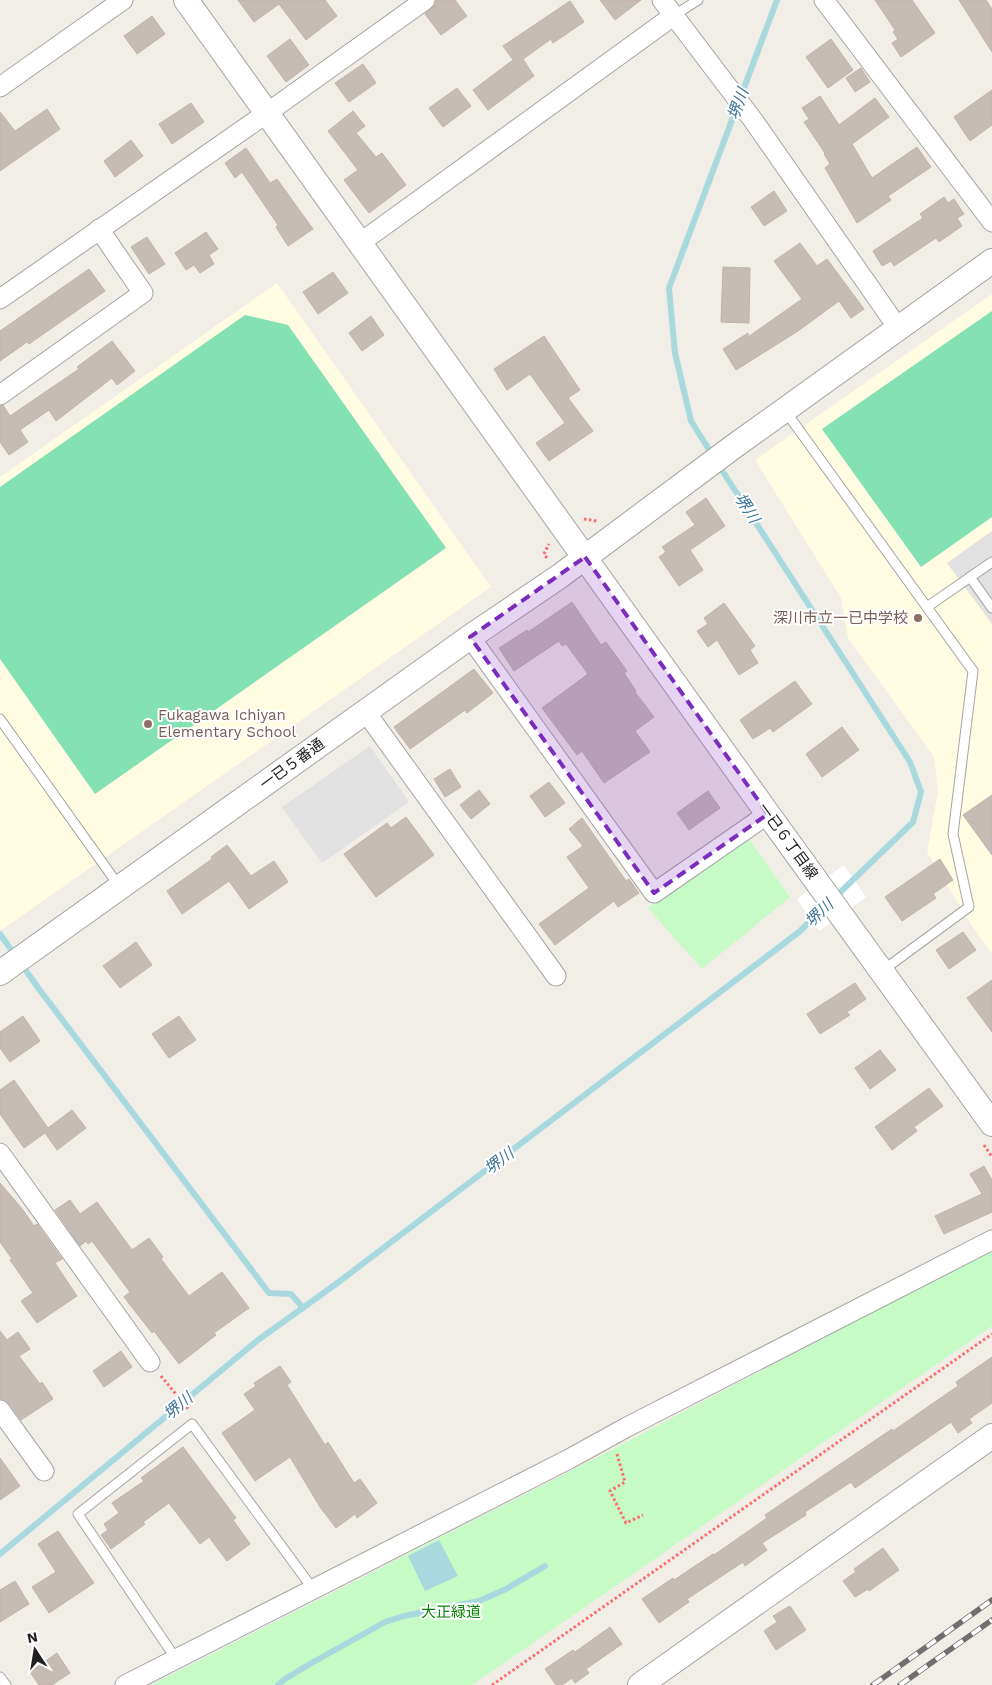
<svg xmlns="http://www.w3.org/2000/svg" width="992" height="1685" viewBox="0 0 992 1685" font-family="'Work Sans','Noto Sans JP',sans-serif">
<style>
.education{fill:#fffce2}
.park{fill:#c6fbc5}
.pitch{fill:#84e1b3}
.parking{fill:#e1e1e1}
.water{fill:#a7d9df}
.pier{fill:#fff}
.lines{fill:none;stroke-linecap:round;stroke-linejoin:round}
.stream{stroke:#a7d9df;stroke-width:6}
.building{fill:#c6bcb6;stroke:#c3b2a9}
.service-casing{stroke:#a5a5a5;stroke-width:11}
.minor-casing{stroke:#a5a5a5;stroke-width:21}
.tertiary-casing{stroke:#a5a5a5;stroke-width:26}
.path{stroke:#fc6d6e;stroke-width:3;stroke-dasharray:2.5 2.5;stroke-linecap:butt}
.service{stroke:#fff;stroke-width:9}
.minor{stroke:#fff;stroke-width:19}
.tertiary{stroke:#fff;stroke-width:24}
.rail-casing{stroke:#6f6f6f;stroke-width:5.5}
.rail{stroke:#fff;stroke-width:4;stroke-dasharray:11;stroke-linecap:butt}
.marked{fill:#7b2cbf;fill-opacity:0.2;stroke:#7b2cbf;stroke-width:4;stroke-dasharray:10 6;stroke-linejoin:round}
.education-dot{fill:#8d6e63;stroke:#fff;stroke-width:2}
.labels{text-anchor:middle;dominant-baseline:central;stroke-width:4;stroke-linejoin:round;paint-order:stroke}
.education-label{font-size:15px;fill:#785e54;stroke:#fff;text-anchor:end}
.street-label{font-size:15px;fill:#212121;stroke:#fff}
.park-label{font-size:15px;fill:#0d840a;stroke:#fff}
.water-label{font-size:16px;font-style:italic;fill:#41789b;stroke:#fff}
</style>
<rect width="100%" height="100%" fill="#f1ede7"/>
<g class="education">
<polygon points="277,283 491,587 0,931 0,477"/>
<polygon points="992,294 992,954 970,923 927,852 938,791 934,757 848,638 841,598 755,460"/>
</g>
<g class="park">
<polygon points="748,838 790,897 702,969 648,908"/>
<polygon points="992,1248 992,1326 472,1685 151,1685 619,1446"/>
</g>
<g class="pitch">
<polygon points="992,311 992,517 921,567 822,429"/>
<polygon points="245,315 288,325 446,548 95,794 0,659 0,487"/>
</g>
<g class="parking">
<polygon points="992,531 992,624 947,563"/>
<polygon points="370,746 409,802 322,863 282,807"/>
</g>
<polygon class="water" points="439,1540 458,1576 425,1591 408,1556"/>
<polygon class="pier" points="844,865 866,897 819,931 797,899"/>
<g class="lines">
<g class="stream">
<polyline points="713,456 691,421 675,353 669,288 777,0"/>
<polyline points="0,934 39,989 269,1293 291,1294 303,1308"/>
<polyline points="0,1554 258,1340 336,1284 799,932 913,822 921,792 910,762 718,464"/>
<polyline points="278,1685 285,1679 308,1665 385,1622 404,1616 479,1601 506,1589 545,1566"/>
</g>
</g>
<g class="building">
<polygon points="238,0 325,0 337,16 306,40 279,4 254,22"/>
<polygon points="436,0 455,0 467,16 441,35 425,14 435,5"/>
<polygon points="600,0 641,0 615,20"/>
<polygon points="875,0 912,0 935,33 901,57 892,43 898,39 893,32 895,30"/>
<polygon points="959,0 986,0 992,9 992,52"/>
<polygon points="570,1 584,22 553,43 551,39 523,59 534,76 488,110 473,90 513,60 503,46"/>
<polygon points="152,16 165,34 137,54 124,36"/>
<polygon points="290,39 309,65 286,82 267,56"/>
<polygon points="831,39 853,70 828,88 806,57"/>
<polygon points="363,64 376,83 349,102 335,83"/>
<polygon points="861,68 870,82 855,92 846,78"/>
<polygon points="457,88 471,106 443,127 429,108"/>
<polygon points="992,90 992,125 970,141 954,117"/>
<polygon points="820,96 839,125 875,98 889,117 852,144 872,178 917,147 931,167 888,196 891,200 857,223 825,168 830,164 824,154 825,153 804,122 809,119 802,108"/>
<polygon points="191,103 204,122 172,144 159,124"/>
<polygon points="47,109 60,129 0,171 0,112 15,131"/>
<polygon points="353,111 365,126 356,133 376,157 382,153 406,185 369,213 344,180 358,170 328,131"/>
<polygon points="131,140 143,156 115,177 104,161"/>
<polygon points="246,148 270,183 277,179 313,229 288,246 276,227 278,225 242,172 235,178 225,163"/>
<polygon points="774,191 787,211 764,226 751,207"/>
<polygon points="944,197 948,203 954,199 964,214 957,218 962,226 939,242 936,238 894,266 891,261 882,266 873,251 923,218 920,214"/>
<polygon points="206,232 218,249 209,255 214,264 200,273 194,265 186,270 175,253"/>
<polygon points="147,237 165,264 149,274 131,247"/>
<polygon points="800,243 817,266 827,259 864,309 851,318 839,301 798,331 736,370 723,349 748,333 748,337 802,299 774,261"/>
<polygon points="723,267 750,268 749,323 721,322"/>
<polygon points="89,269 105,291 29,344 27,342 0,361 0,331"/>
<polygon points="333,272 348,293 318,314 303,292"/>
<polygon points="371,316 384,335 362,351 349,333"/>
<polygon points="544,336 580,390 568,398 593,431 549,461 536,443 565,423 530,374 507,390 494,369"/>
<polygon points="112,341 135,371 117,385 112,378 56,421 49,410 20,430 28,442 9,455 0,442 0,406 3,405 10,416 79,369 77,367"/>
<polygon points="706,498 725,526 690,550 703,570 679,586 659,557 666,552 662,547 695,525 686,512"/>
<polygon points="572,602 601,645 606,642 627,671 624,673 636,691 635,692 654,717 635,731 650,752 604,783 582,751 577,755 542,708 588,674 566,644 562,646 559,641 514,671 499,648 527,630 528,632"/>
<polygon points="724,603 755,646 750,650 758,663 739,675 717,640 708,647 697,631 708,624 704,618"/>
<polygon points="474,669 493,693 467,713 465,710 410,749 394,727"/>
<polygon points="795,681 812,704 773,732 770,728 753,739 740,720"/>
<polygon points="842,727 859,750 822,777 806,754"/>
<polygon points="450,769 461,787 445,797 434,779"/>
<polygon points="549,782 565,803 545,817 530,796"/>
<polygon points="479,790 490,804 471,819 460,805"/>
<polygon points="708,791 720,808 689,830 677,813"/>
<polygon points="992,795 992,855 963,815"/>
<polygon points="406,817 434,855 376,897 344,854 387,823 391,828"/>
<polygon points="582,818 626,881 629,879 639,893 618,907 614,901 555,945 539,924 589,888 567,857 583,846 569,829"/>
<polygon points="227,845 251,876 274,861 288,882 249,909 229,881 182,914 167,891 212,859 211,857"/>
<polygon points="940,859 953,880 933,894 936,898 902,921 885,897"/>
<polygon points="963,932 976,950 949,969 936,950"/>
<polygon points="136,942 152,965 120,988 103,966"/>
<polygon points="992,980 992,1032 967,998"/>
<polygon points="855,983 866,999 847,1012 850,1015 820,1034 807,1014"/>
<polygon points="23,1016 40,1041 10,1062 0,1048 0,1032"/>
<polygon points="179,1016 196,1040 169,1058 152,1034"/>
<polygon points="880,1050 896,1070 870,1089 855,1068"/>
<polygon points="14,1080 48,1128 72,1110 86,1128 57,1150 45,1133 24,1148 0,1114 0,1090"/>
<polygon points="929,1088 943,1106 914,1127 917,1131 892,1150 875,1127"/>
<polygon points="984,1166 992,1180 992,1212 944,1234 935,1216 982,1194 970,1174"/>
<polygon points="0,1183 23,1210 34,1226 37,1224 62,1259 55,1263 77,1296 37,1323 21,1301 33,1293 10,1260 12,1259 0,1242"/>
<polygon points="70,1200 80,1214 97,1202 132,1250 149,1238 163,1257 161,1259 189,1296 222,1272 249,1308 214,1333 216,1335 179,1364 154,1331 152,1333 124,1297 130,1292 92,1241 88,1244 86,1241 80,1246 55,1210"/>
<polygon points="0,1331 7,1340 18,1332 30,1349 19,1356 40,1384 42,1382 53,1399 21,1420 9,1403 0,1399"/>
<polygon points="121,1351 132,1367 104,1387 93,1371"/>
<polygon points="992,1357 992,1403 969,1419 972,1423 958,1433 951,1422 855,1488 851,1482 805,1512 806,1515 762,1543 767,1550 745,1566 743,1562 687,1599 689,1602 659,1623 642,1599 673,1578 674,1580 713,1554 714,1555 767,1518 765,1515 892,1429 893,1431 958,1386 956,1382"/>
<polygon points="280,1366 291,1382 287,1385 325,1445 328,1442 354,1483 360,1479 377,1503 357,1518 355,1514 336,1528 320,1507 290,1457 255,1481 222,1433 255,1410 244,1394 256,1386 254,1383"/>
<polygon points="183,1447 236,1518 233,1520 250,1544 227,1561 209,1537 200,1544 169,1503 143,1522 145,1524 111,1549 101,1535 108,1530 104,1524 119,1513 112,1503 144,1481 141,1478"/>
<polygon points="0,1458 20,1486 0,1500"/>
<polygon points="58,1531 94,1583 49,1613 32,1587 56,1572 38,1544"/>
<polygon points="883,1548 899,1570 869,1591 868,1589 855,1597 843,1581 856,1572 854,1569"/>
<polygon points="15,1581 29,1604 0,1622 0,1590"/>
<polygon points="790,1606 806,1630 776,1650 764,1631 777,1622 773,1616"/>
<polygon points="610,1627 622,1644 586,1669 589,1673 575,1683 572,1678 562,1685 556,1685 545,1669 573,1650 575,1652"/>
<polygon points="57,1653 70,1673 52,1685 39,1685 30,1672"/>
</g>
<g class="lines">
<g class="service-casing">
<g id="service">
<polyline points="673,16 698,0"/>
<polyline points="786,412 973,671 953,834 969,907 882,971"/>
<polyline points="970,577 992,608"/>
<polyline points="927,607 992,562"/>
<polyline points="0,719 119,886"/>
<polyline points="176,1659 78,1514 192,1424 313,1589"/>
<polyline points="0,1677 6,1685"/>
</g>
</g>
<g class="minor-casing">
<g id="minor">
<polyline points="662,0 753,120 898,328"/>
<polyline points="824,0 992,222"/>
<polyline points="0,87 123,0"/>
<polyline points="360,243 673,16"/>
<polyline points="0,299 267,113 425,0"/>
<polyline points="0,395 143,293 99,229"/>
<polyline points="470,637 654,893 768,814"/>
<polyline points="365,711 556,976"/>
<polyline points="0,1153 150,1362"/>
<polyline points="0,1410 44,1471"/>
<polyline points="125,1685 569,1459 627,1427 992,1240"/>
</g>
</g>
<g class="tertiary-casing">
<g id="tertiary">
<polyline points="186,0 768,814 992,1124"/>
<polyline points="0,973 470,637 560,576 733,447 992,261"/>
<polyline points="640,1685 992,1436"/>
</g>
</g>
<g class="path">
<polyline points="584,519 597,521"/>
<polyline points="547,558 544,554 549,544"/>
<polyline points="984,1145 992,1157"/>
<polyline points="161,1376 189,1410"/>
<polyline points="617,1454 625,1482 610,1491 626,1523 643,1515"/>
<polyline points="492,1685 992,1334"/>
</g>
<use href="#service" class="service"/>
<use href="#minor" class="minor"/>
<use href="#tertiary" class="tertiary"/>
<g class="rail-casing">
<g id="rail">
<polyline points="873,1685 992,1600"/>
<polyline points="900,1685 992,1620"/>
</g>
</g>
<use href="#rail" class="rail"/>
</g>
<path class="marked" d="M585,557L768,814L654,893L470,637Z"/>
<g class="education-dot">
<circle cx="918" cy="618" r="5"/>
<circle cx="148" cy="724" r="5"/>
</g>
<g class="labels">
<g class="education-label">
<text x="908" y="618">深川市立一已中学校</text>
<text x="158" y="715" text-anchor="start">Fukagawa Ichiyan<tspan x="158" dy="17">Elementary School</tspan></text>
</g>
<g class="street-label">
<text transform="translate(292 764) rotate(-36)">一已５番通</text>
<text transform="translate(788 841) rotate(54)">一已６丁目線</text>
</g>
<g class="park-label">
<text x="451" y="1612">大正緑道</text>
</g>
<g class="water-label">
<text transform="translate(738 104) rotate(-70)">堺川</text>
<text transform="translate(747 508) rotate(57)">堺川</text>
<text transform="translate(819 913) rotate(-44)">堺川</text>
<text transform="translate(499 1161) rotate(-37)">堺川</text>
<text transform="translate(178 1406) rotate(-40)">堺川</text>
</g>
</g>
<g transform="translate(35 1650) rotate(348)" stroke="#ffffff" stroke-width="4" paint-order="stroke">
<path d="M0-4L9 19L0 12L-9 19Z" fill="#212121"/>
<text y="-8" font-size="14" font-weight="bold" text-anchor="middle" fill="#212121">N</text>
</g>
</svg>
